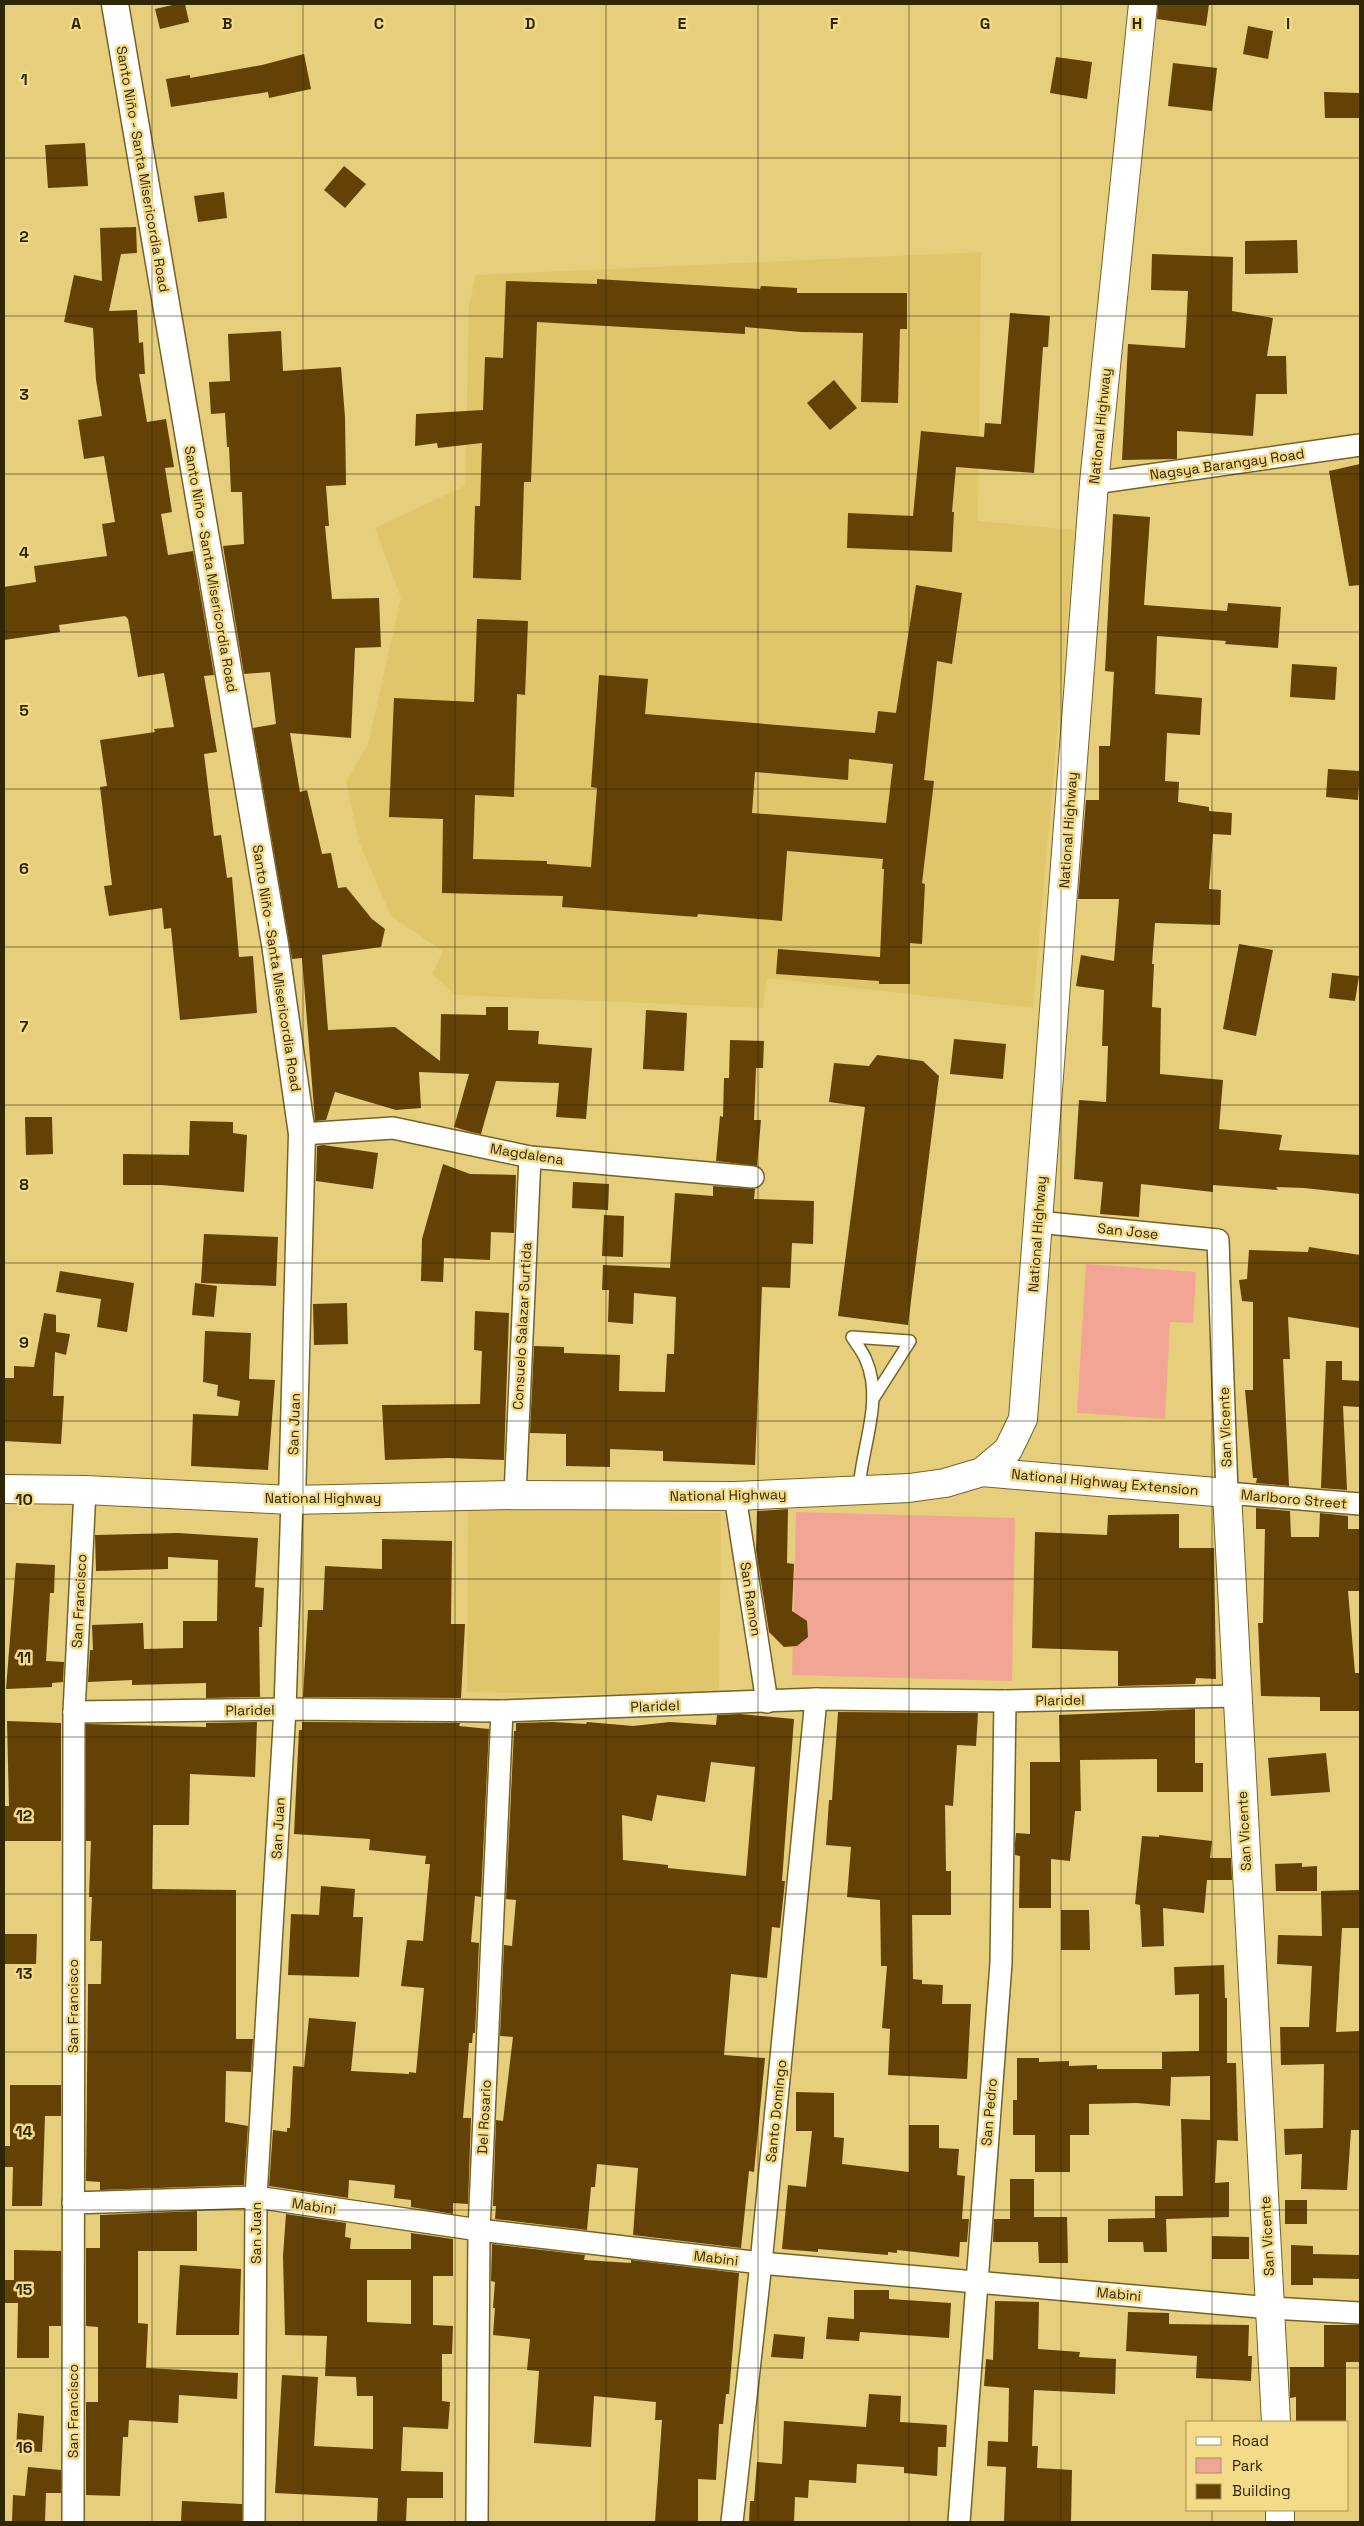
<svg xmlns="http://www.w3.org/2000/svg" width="1364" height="2526" viewBox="0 0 1364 2526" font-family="'Space Grotesk',sans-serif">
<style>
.built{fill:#e0c56a}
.green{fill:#f2a594}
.building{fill:#644105;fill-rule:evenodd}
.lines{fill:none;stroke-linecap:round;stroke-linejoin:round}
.service-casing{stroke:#756325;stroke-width:14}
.minor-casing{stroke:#756325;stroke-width:24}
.tertiary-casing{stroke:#756325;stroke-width:29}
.secondary-casing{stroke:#756325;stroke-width:30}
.service{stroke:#fff;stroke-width:11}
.minor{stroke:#fff;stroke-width:21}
.tertiary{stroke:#fff;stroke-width:26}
.secondary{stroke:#fff;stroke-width:28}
.grid{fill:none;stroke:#2f2603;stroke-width:1;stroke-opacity:0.55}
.labels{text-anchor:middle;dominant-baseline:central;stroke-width:5;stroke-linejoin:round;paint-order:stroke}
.street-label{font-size:14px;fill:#2f2603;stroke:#f3db89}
.grid-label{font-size:16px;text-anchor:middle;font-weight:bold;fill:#2f2603;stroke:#f3db89;stroke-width:5;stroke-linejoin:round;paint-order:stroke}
</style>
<rect width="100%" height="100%" fill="#e6ce7d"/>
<g class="built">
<polygon points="981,252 978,521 1075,530 1033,1008 767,978 763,1008 455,995 432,974 443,951 391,916 359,842 346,781 368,745 401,598 375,528 465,486 469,305 476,275"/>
<polygon points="468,1509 721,1513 719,1696 467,1692"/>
</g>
<g class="green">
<polygon points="1086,1264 1196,1272 1193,1323 1170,1322 1165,1419 1077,1413"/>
<polygon points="796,1512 1015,1518 1012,1681 792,1675"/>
</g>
<g class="building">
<polygon points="177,4 185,4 189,22 160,29 155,9"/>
<polygon points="1158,4 1209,4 1206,26 1157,19"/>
<polygon points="1248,26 1273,31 1268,59 1243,54"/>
<polygon points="304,54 311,89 269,98 268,92 171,107 166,79 190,75 190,78 262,65"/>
<polygon points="1056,57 1092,62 1087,99 1050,93"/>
<polygon points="1173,63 1217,68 1212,111 1168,106"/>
<polygon points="1324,92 1360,93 1360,118 1325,118"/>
<polygon points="85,143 88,186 48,188 45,145"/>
<polygon points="344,166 366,184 345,208 324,190"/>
<polygon points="224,192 227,218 198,222 194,196"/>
<polygon points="136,227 137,253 121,254 109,311 137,310 139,343 143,342 145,374 139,374 147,422 166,419 174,467 165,468 172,512 161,514 168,555 193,551 214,675 204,676 217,752 204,754 214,836 221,835 227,878 232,877 239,957 253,956 257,1013 180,1020 171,928 164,929 162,908 109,916 104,886 112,885 100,787 107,786 100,740 155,732 154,729 174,727 164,673 138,677 128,619 125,616 59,625 60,632 4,640 4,587 36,582 34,566 107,556 102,524 115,522 104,456 84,459 78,420 102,416 96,380 93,328 64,322 74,275 102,281 100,228"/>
<polygon points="1297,240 1298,273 1245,274 1245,241"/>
<polygon points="1152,254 1233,257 1232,311 1273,318 1267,356 1286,356 1287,394 1256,394 1253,436 1177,431 1177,459 1122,460 1128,344 1185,348 1188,291 1151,290"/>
<polygon points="597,279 760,289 761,286 797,288 797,293 907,293 907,329 900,329 898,403 861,402 863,333 801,332 745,327 745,334 537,322 531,482 524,482 521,580 473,578 475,506 480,506 482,443 438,448 437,443 415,446 416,414 483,410 485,357 503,358 506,281 597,284"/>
<polygon points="1010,313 1050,316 1048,347 1043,347 1034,473 956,467 952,512 954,512 952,552 847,548 848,513 913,516 921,431 984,437 985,423 1001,424"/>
<polygon points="281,331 283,371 341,367 345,417 346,485 326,486 329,526 325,526 332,599 379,598 381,647 355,648 351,738 290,733 300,792 307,790 322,854 331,853 338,888 346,887 372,919 385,929 381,947 322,955 328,1030 395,1027 440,1061 441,1014 486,1015 486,1007 508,1007 508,1030 539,1031 538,1044 592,1048 586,1119 556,1117 559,1083 496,1081 481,1134 471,1132 454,1127 469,1074 419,1072 421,1108 396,1110 335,1092 326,1120 315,1121 302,958 292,959 253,728 276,724 270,672 244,674 223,546 244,544 242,492 231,492 229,447 227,447 225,413 211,414 209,382 230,381 228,334"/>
<polygon points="834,380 857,408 830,430 807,403"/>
<polygon points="1360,464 1360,585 1349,586 1329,471"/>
<polygon points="1113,514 1150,517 1144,605 1227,611 1228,603 1281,607 1278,648 1225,644 1226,641 1157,636 1155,694 1202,698 1200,735 1167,733 1165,781 1179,782 1178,802 1209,807 1209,811 1232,813 1231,835 1213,834 1209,889 1221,890 1220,925 1155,923 1152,964 1154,964 1152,1007 1161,1008 1160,1074 1223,1080 1219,1129 1282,1135 1279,1150 1360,1155 1360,1194 1304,1188 1276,1187 1278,1190 1213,1185 1213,1192 1141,1184 1139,1217 1100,1214 1103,1182 1074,1179 1079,1100 1106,1102 1108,1046 1102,1046 1104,990 1076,986 1081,955 1114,961 1119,899 1078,899 1086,800 1099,800 1099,746 1110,746 1114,672 1105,671"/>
<path d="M916,585L962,593L952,664L937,661L924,780L934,781L922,883L925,884L922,944L910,943V984H879V981L776,974L778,949L880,957L884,869H882L883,859L787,851L782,921L698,914L697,917L562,907L563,896L442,893L443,819L389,817L394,698L474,702L477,619L528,621L525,695L517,694L514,797L475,795L473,859L547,861V864L591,867L597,788L591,787L599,675L648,679L645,714L875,733L878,711L896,713ZM849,759L893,764L886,823L752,813L755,772L848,780Z"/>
<polygon points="1292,664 1337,667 1335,700 1290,697"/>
<polygon points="1328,769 1360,771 1358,800 1326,797"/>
<polygon points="1239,944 1273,950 1256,1036 1223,1029"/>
<polygon points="1332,973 1359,976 1355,1001 1329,998"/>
<polygon points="646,1010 687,1013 684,1071 643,1069"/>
<polygon points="954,1039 1006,1044 1003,1079 950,1074"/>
<polygon points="730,1040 764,1041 763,1068 756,1068 754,1120 761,1120 757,1166 716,1161 720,1116 723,1117 724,1078 729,1078"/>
<polygon points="877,1055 923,1061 939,1076 908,1325 838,1316 865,1107 829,1102 834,1063 869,1066"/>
<polygon points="25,1117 52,1117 53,1154 26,1155"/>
<polygon points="190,1121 233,1122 233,1133 247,1135 244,1192 161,1185 123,1185 123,1154 189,1155"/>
<polygon points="323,1145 378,1153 373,1189 316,1181 317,1146"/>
<polygon points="443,1164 470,1174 516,1175 514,1233 491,1232 490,1260 444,1258 443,1282 421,1281 422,1239"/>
<polygon points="573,1182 609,1184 608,1210 572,1208"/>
<polygon points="713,1186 755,1189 754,1199 814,1201 813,1244 792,1243 790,1288 762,1287 755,1465 663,1461 663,1451 610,1449 610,1467 566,1466 566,1434 530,1433 534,1346 564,1347 564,1353 620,1355 619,1391 665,1392 667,1354 674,1354 676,1297 634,1293 633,1324 608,1322 609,1290 602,1290 603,1265 670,1268 675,1193 713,1196"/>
<polygon points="604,1215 624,1216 623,1257 602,1256"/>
<polygon points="204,1234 278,1237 276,1286 201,1283"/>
<polygon points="1309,1247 1360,1255 1360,1328 1288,1317 1290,1359 1283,1359 1289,1486 1256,1483 1257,1478 1253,1478 1245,1390 1253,1390 1253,1302 1242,1301 1239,1280 1247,1279 1249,1250 1308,1252"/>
<polygon points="60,1271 134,1283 127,1332 97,1327 101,1299 56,1292"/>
<polygon points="195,1283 217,1286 214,1317 192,1315"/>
<polygon points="347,1303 348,1344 314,1345 313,1304"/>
<polygon points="475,1311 509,1313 504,1460 448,1458 385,1460 382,1405 480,1404 482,1351 474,1350"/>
<polygon points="44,1313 56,1315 56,1332 70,1334 66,1355 55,1352 53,1396 64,1396 61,1444 4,1441 4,1378 14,1378 14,1366 34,1367"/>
<polygon points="205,1331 251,1333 249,1379 275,1380 268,1470 191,1466 193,1414 238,1416 240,1401 217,1396 218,1385 203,1382"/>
<polygon points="1326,1361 1342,1361 1342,1380 1360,1381 1359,1407 1343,1406 1347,1490 1321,1488"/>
<polygon points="1256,1508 1290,1511 1291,1537 1319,1537 1320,1513 1348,1516 1348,1529 1360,1529 1360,1591 1348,1591 1355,1673 1359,1673 1359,1711 1320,1711 1320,1697 1261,1696 1258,1623 1263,1623 1265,1529 1256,1529"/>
<polygon points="788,1509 787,1563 794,1564 792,1611 807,1621 808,1637 797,1646 784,1647 769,1632 756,1550 757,1511"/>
<polygon points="1179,1514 1179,1548 1214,1548 1216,1679 1196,1678 1195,1684 1118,1686 1118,1651 1032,1648 1035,1532 1107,1535 1108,1515"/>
<polygon points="178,1533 258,1538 255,1587 264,1588 262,1627 259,1627 260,1697 206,1698 206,1683 132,1685 132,1680 88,1682 90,1650 93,1650 92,1625 143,1623 144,1649 183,1648 183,1621 217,1621 218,1560 168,1557 168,1569 96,1571 95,1535"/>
<polygon points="382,1539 452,1541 451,1624 465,1624 461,1698 303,1697 308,1610 323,1610 325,1566 382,1569"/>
<polygon points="16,1563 55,1565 54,1593 50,1593 46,1661 64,1662 63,1682 52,1683 52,1687 6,1689"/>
<polygon points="1195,1709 1195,1763 1203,1763 1203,1792 1157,1792 1157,1759 1080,1760 1081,1811 1075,1811 1070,1861 1051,1859 1051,1908 1019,1908 1020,1856 1015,1855 1015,1843 1016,1833 1030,1834 1030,1762 1060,1762 1059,1715"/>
<polygon points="838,1712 978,1713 976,1746 957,1745 953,1806 945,1805 946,1871 951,1871 951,1915 912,1915 913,1979 922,1980 922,1984 943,1985 942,2004 971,2004 967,2079 888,2075 890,2029 882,2028 887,1966 881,1966 880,1900 847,1897 851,1847 826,1845 829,1800 832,1800"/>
<path d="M740,1714L794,1719L782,1881H785L780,1928L772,1927L767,1978L731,1974L724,2055L765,2058L754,2172L749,2171L741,2248L633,2235L638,2168L597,2164L595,2187H591L587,2230L495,2219L496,2206H493L496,2120L503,2121L513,2037L500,2036L504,1945L512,1946L516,1900L506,1899L514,1731H516V1723L553,1722L586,1724L587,1722L633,1726L670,1722L716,1725L717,1715ZM711,1762L755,1767L746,1876L668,1868V1865L623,1860L622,1815L652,1821L657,1795L705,1802Z"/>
<polygon points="7,1721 61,1723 61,1841 5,1841 5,1806 9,1806"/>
<polygon points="257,1722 255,1777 190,1774 189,1825 153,1825 152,1889 236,1890 236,2039 253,2039 251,2072 226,2071 225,2122 248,2126 244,2185 100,2190 100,2182 86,2181 88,1984 101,1984 102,1941 90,1941 92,1897 89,1897 91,1841 86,1841 86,1724 206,1727 206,1723"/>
<polygon points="302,1722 460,1723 459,1726 489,1729 481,1897 475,1896 471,1942 479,1943 475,2033 473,2033 472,2043 469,2043 463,2118 471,2118 468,2204 453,2203 453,2214 411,2207 411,2200 394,2198 395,2185 349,2180 348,2198 269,2186 273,2130 287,2132 287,2128 290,2128 293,2066 304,2067 309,2018 356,2022 351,2071 409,2074 409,2072 416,2073 424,1988 401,1986 407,1940 423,1941 430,1864 425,1864 426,1856 369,1850 370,1839 294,1834 299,1730 302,1730"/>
<polygon points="1326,1753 1330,1792 1271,1796 1268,1758"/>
<polygon points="1159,1835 1212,1841 1210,1858 1231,1858 1232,1880 1207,1880 1204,1913 1163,1908 1164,1946 1142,1947 1140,1905 1135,1904 1142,1836 1159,1837"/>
<polygon points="1302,1863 1302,1867 1317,1866 1317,1891 1276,1891 1275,1864"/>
<polygon points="321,1886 355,1889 353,1917 363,1917 359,1977 288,1975 291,1914 319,1915"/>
<polygon points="1360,1890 1360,1928 1342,1928 1336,2032 1360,2031 1360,2130 1351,2130 1347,2190 1301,2189 1302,2154 1285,2155 1284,2129 1323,2128 1324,2064 1281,2065 1280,2027 1309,2027 1312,1966 1277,1964 1278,1935 1322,1936 1321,1891"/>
<polygon points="1061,1910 1089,1910 1090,1950 1061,1950"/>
<polygon points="4,1934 37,1934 36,1964 4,1964"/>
<polygon points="1224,1965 1225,1998 1227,1998 1227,2063 1236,2063 1238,2141 1217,2140 1215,2183 1229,2182 1229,2217 1166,2219 1167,2252 1144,2252 1143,2242 1108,2242 1108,2219 1155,2218 1155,2196 1183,2196 1181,2119 1210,2120 1210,2076 1171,2077 1170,2106 1137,2103 1089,2104 1089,2135 1070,2135 1070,2172 1035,2172 1035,2135 1013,2135 1013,2100 1017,2100 1017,2058 1039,2058 1039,2062 1069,2061 1069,2066 1097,2065 1097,2069 1162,2069 1162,2052 1199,2051 1199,1994 1175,1995 1174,1967"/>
<polygon points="10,2085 61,2085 61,2116 45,2116 42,2206 12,2206 13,2167 4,2167 4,2146 10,2146"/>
<polygon points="796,2092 834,2093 834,2137 844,2138 842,2164 909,2172 909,2125 939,2125 939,2148 959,2149 957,2175 965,2176 962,2219 969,2219 967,2242 960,2242 959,2257 897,2250 897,2253 888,2252 888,2255 818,2249 818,2252 782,2249 788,2185 806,2187 812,2131 796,2131"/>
<polygon points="1010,2179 1034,2179 1034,2217 1067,2217 1068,2263 1039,2263 1038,2242 993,2242 994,2219 1010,2219"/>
<rect x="1285" y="2200" width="22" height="24"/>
<polygon points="197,2211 197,2251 138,2251 138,2323 148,2324 146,2368 238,2373 237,2399 179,2395 178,2423 129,2420 128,2437 123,2437 120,2496 86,2495 86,2402 98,2402 98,2327 86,2326 86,2248 100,2248 100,2215"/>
<path d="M286,2214L346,2223L345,2237L351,2238L350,2249H411V2233L453,2239V2276H433V2325L453,2326L452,2354H442V2401L450,2402L448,2429L403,2427L401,2471L443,2472V2498H407L406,2522H377L378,2498L275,2493L282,2375L318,2377L314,2446L373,2449V2396H357L356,2377L325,2376L327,2336L285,2335L283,2256ZM367,2280H411V2324L367,2322Z"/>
<polygon points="1212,2236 1249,2237 1249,2259 1212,2259"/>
<polygon points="492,2244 585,2255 584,2260 631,2263 631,2260 739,2273 729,2394 726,2394 723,2424 719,2424 716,2480 698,2479 698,2522 655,2522 662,2420 655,2420 656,2402 594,2396 591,2447 534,2443 539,2371 527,2370 530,2339 493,2335 495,2308 493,2308 495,2282 491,2281"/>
<polygon points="1291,2245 1313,2246 1313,2254 1359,2255 1360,2279 1313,2278 1313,2285 1291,2285"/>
<polygon points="14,2250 61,2251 61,2326 49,2326 49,2358 17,2358 18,2303 4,2303 4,2280 14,2280"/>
<polygon points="180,2265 241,2269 239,2335 176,2335"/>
<polygon points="854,2290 889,2290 889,2299 951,2303 949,2338 860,2332 859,2341 826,2339 828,2317 854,2319"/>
<polygon points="995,2301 1039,2302 1038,2349 1080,2352 1079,2357 1116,2359 1115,2394 1034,2390 1032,2446 1038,2446 1037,2468 1072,2470 1071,2522 1004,2522 1006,2467 987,2466 988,2441 1008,2442 1009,2388 984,2386 986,2359 993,2360"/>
<polygon points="1128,2312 1169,2313 1169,2324 1249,2325 1248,2356 1252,2356 1251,2381 1196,2378 1197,2356 1126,2351"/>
<polygon points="1324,2325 1360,2325 1360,2362 1346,2362 1346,2422 1296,2422 1296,2397 1290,2398 1290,2367 1324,2367"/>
<polygon points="774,2334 805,2337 803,2359 771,2357"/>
<polygon points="869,2394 901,2396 900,2422 947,2425 946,2447 938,2447 937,2476 904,2473 904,2467 857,2464 856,2483 809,2480 808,2498 795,2497 794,2522 749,2522 750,2501 754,2501 757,2462 782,2464 784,2421 866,2427"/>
<polygon points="18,2413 44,2416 42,2452 16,2450"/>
<polygon points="28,2467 61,2470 61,2493 46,2493 45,2522 12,2522 13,2495 25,2496"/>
<polygon points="182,2501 242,2504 242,2522 181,2522"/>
</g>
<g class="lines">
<g class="service-casing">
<path id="service" d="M859,1490C861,1448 884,1401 866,1360C863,1352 857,1345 852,1337L910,1341L873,1399"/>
</g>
<g class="minor-casing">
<g id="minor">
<polyline points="1094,483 1360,445"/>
<polyline points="302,1134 393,1128 530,1157 753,1177"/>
<polyline points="1038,1222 1218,1240 1227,1493 1360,1504"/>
<polyline points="515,1495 530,1157"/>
<polyline points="735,1496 767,1702"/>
<polyline points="74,1712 285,1709 502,1711 816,1699 1005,1701 1237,1696"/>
<polyline points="73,2203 256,2197 479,2230 761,2263 1271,2308 1360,2313"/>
<polyline points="73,2522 74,1712 85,1490"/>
<polyline points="254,2522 256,2197 285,1709 292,1500"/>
<polyline points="477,2522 479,2230 502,1711"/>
<polyline points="732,2522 761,2263 816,1699"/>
<polyline points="959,2522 1001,1963 1005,1701"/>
</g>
</g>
<g class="tertiary-casing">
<polyline id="tertiary" points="115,4 275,944 302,1134 292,1500"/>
</g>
<g class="secondary-casing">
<g id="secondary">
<polyline points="982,1472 1227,1493 1276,2422"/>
<polyline points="4,1489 85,1490 292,1500 515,1495 735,1496 909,1488 945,1483 982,1472 1008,1450 1023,1419 1094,483 1143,4"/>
<polyline points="1280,2510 1280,2522"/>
</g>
</g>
<use href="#service" class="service"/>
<use href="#minor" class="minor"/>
<use href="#tertiary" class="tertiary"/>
<use href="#secondary" class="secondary"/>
</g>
<path class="grid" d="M152,4V2522M303,4V2522M455,4V2522M606,4V2522M758,4V2522M909,4V2522M1061,4V2522M1212,4V2422M4,158H1360M4,316H1360M4,474H1360M4,632H1360M4,789H1360M4,947H1360M4,1105H1360M4,1263H1360M4,1421H1360M4,1579H1360M4,1737H1360M4,1894H1360M4,2052H1360M4,2210H1360M4,2368H1360M1212,2510V2522"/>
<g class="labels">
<g class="street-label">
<text transform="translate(143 169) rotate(80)">Santo Niño - Santa Misericordia Road</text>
<text transform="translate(1100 426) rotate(-84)">National Highway</text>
<text transform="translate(1227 464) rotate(-8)">Nagsya Barangay Road</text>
<text transform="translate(211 569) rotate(80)">Santo Niño - Santa Misericordia Road</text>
<text transform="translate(1068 830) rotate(-86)">National Highway</text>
<text transform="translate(277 968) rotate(81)">Santo Niño - Santa Misericordia Road</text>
<text transform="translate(527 1154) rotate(9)">Magdalena</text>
<text transform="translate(1128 1231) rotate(6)">San Jose</text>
<text transform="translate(1037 1234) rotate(-86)">National Highway</text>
<text transform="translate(522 1326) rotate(-87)">Consuelo Salazar Surtida</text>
<text transform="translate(294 1424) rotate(-88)">San Juan</text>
<text transform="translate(1225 1427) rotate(-92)">San Vicente</text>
<text transform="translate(1105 1482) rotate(5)">National Highway Extension</text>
<text transform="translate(728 1495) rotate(-1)">National Highway</text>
<text x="323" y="1498">National Highway</text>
<text transform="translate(1294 1499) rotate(5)">Marlboro Street</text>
<text transform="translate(751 1599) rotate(81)">San Ramon</text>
<text transform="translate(79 1601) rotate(-87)">San Francisco</text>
<text transform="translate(1060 1700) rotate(-1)">Plaridel</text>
<text transform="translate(655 1706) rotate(-2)">Plaridel</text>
<text transform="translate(250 1710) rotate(-1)">Plaridel</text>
<text transform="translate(278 1828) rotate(-87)">San Juan</text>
<text transform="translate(1244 1831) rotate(-93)">San Vicente</text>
<text transform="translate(73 2006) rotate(-90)">San Francisco</text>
<text transform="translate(776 2111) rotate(-84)">Santo Domingo</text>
<text transform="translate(989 2112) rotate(-85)">San Pedro</text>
<text transform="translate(484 2117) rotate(-87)">Del Rosario</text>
<text transform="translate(314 2206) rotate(8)">Mabini</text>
<text transform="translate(256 2233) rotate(-90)">San Juan</text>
<text transform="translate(1267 2236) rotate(-93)">San Vicente</text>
<text transform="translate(716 2258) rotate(7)">Mabini</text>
<text transform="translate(1119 2294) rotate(5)">Mabini</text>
<text transform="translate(73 2411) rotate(-90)">San Francisco</text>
</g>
</g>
<g class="grid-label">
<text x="76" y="29">A</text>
<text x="227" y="29">B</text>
<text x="379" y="29">C</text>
<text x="530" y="29">D</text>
<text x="682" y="29">E</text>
<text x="834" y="29">F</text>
<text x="985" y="29">G</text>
<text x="1137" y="29">H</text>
<text x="1288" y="29">I</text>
<text x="24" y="85">1</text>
<text x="24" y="242">2</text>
<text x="24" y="400">3</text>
<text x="24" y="558">4</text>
<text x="24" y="716">5</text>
<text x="24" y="874">6</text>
<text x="24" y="1032">7</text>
<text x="24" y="1190">8</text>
<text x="24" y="1348">9</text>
<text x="24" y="1505">10</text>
<text x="24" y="1663">11</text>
<text x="24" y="1821">12</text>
<text x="24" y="1979">13</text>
<text x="24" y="2137">14</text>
<text x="24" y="2295">15</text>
<text x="24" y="2453">16</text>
</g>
<rect width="1364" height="2526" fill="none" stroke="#2f2603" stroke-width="10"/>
<rect x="1186" y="2421" width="162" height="90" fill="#f3db89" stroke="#a59353"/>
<rect x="1196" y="2437" width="25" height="8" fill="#ffffff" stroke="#a59353"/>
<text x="1232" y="2446" font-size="15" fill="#2f2603">Road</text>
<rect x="1196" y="2458" width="25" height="15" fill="#f2a594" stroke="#a59353"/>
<text x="1232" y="2471" font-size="15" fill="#2f2603">Park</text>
<rect x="1196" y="2484" width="25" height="15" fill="#644105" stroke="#a59353"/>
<text x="1232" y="2496" font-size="15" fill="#2f2603">Building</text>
</svg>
